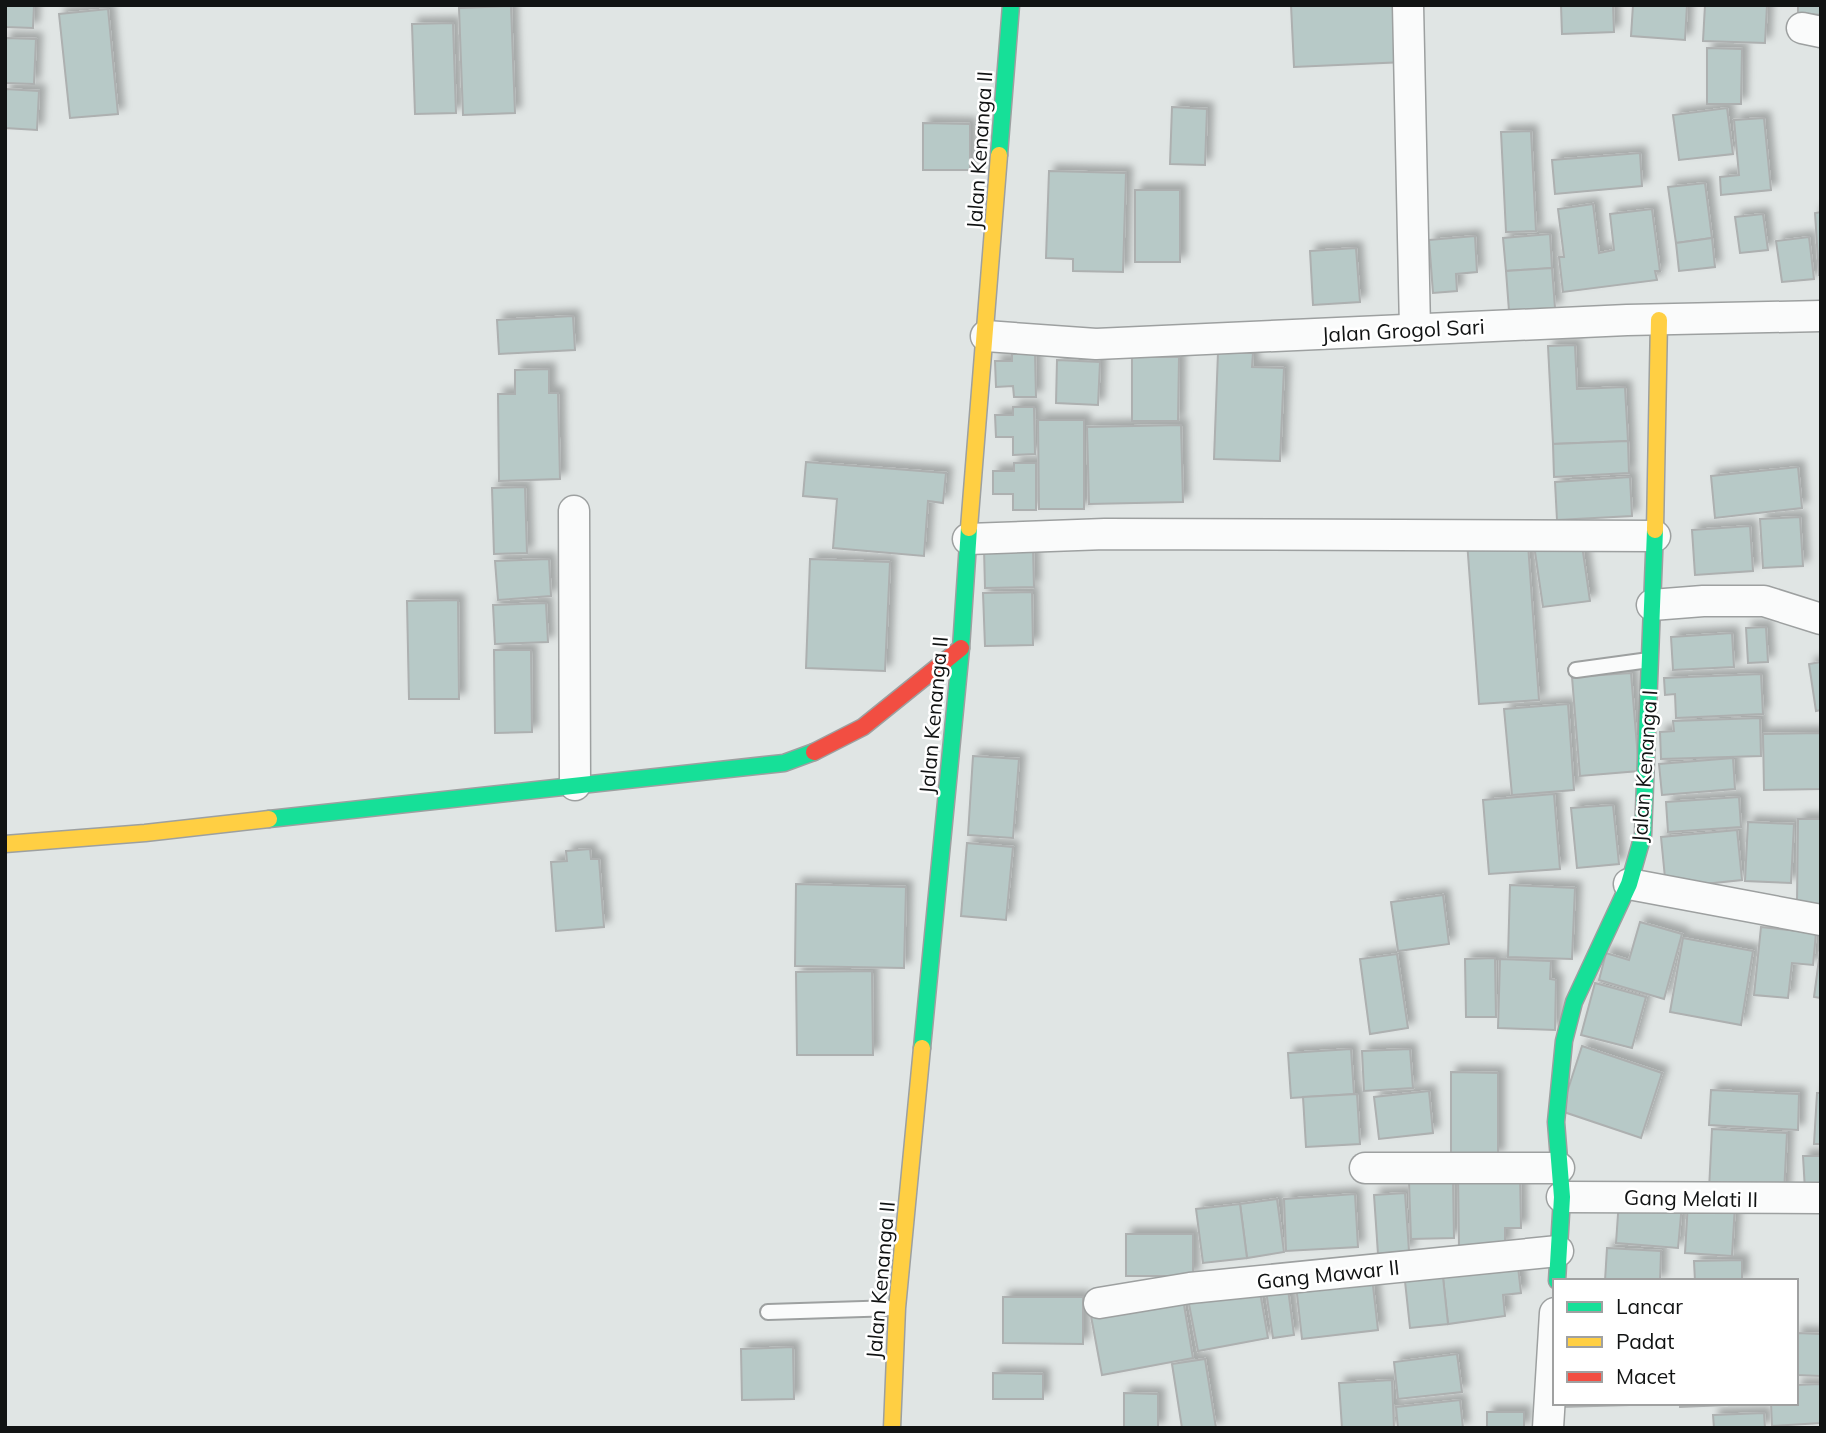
<svg xmlns="http://www.w3.org/2000/svg" width="1826" height="1433" viewBox="0 0 1826 1433" font-family="Mulish,sans-serif">
<style>
.building{fill:#b7c9c7;stroke:#adb0b0;stroke-width:2;filter:url(#shadow)}
.lines{fill:none;stroke-linecap:round;stroke-linejoin:round}
.lane-casing{stroke:#9da0a0;stroke-width:18}
.street-casing{stroke:#9da0a0;stroke-width:33}
.fast-casing{stroke:#9da0a0;stroke-width:19}
.slow-casing{stroke:#9da0a0;stroke-width:19}
.jam-casing{stroke:#9da0a0;stroke-width:19}
.lane{stroke:#fafbfb;stroke-width:14}
.street{stroke:#fafbfb;stroke-width:30}
.fast{stroke:#16e098;stroke-width:16}
.slow{stroke:#ffcf43;stroke-width:16}
.jam{stroke:#f24e42;stroke-width:16}
.labels{text-anchor:middle;dominant-baseline:central;stroke-width:5;stroke-linejoin:round;paint-order:stroke}
.street-label{font-size:21px;fill:#111313;stroke:#fff}
</style>
<defs>
<filter id="shadow"><feDropShadow dx="6" dy="-6" stdDeviation="3.5" flood-color="#0004"/></filter>
</defs>
<rect width="100%" height="100%" fill="#e0e5e4"/>
<g class="building">
<polygon points="5,5 34,5 33,28 5,27"/>
<polygon points="1291,5 1402,5 1405,62 1294,67"/>
<polygon points="1561,5 1613,5 1614,32 1562,34"/>
<polygon points="1633,5 1687,5 1685,40 1631,36"/>
<polygon points="1705,5 1767,5 1765,43 1703,41"/>
<polygon points="1798,5 1821,5 1821,15 1798,13"/>
<polygon points="511,6 515,113 463,115 459,8"/>
<polygon points="108,9 118,114 70,118 59,14"/>
<polygon points="453,23 456,113 415,114 412,24"/>
<polygon points="5,38 36,39 34,84 5,83"/>
<polygon points="1707,48 1742,49 1741,104 1707,104"/>
<polygon points="5,89 39,91 37,130 5,128"/>
<polygon points="1172,107 1207,109 1205,165 1170,164"/>
<polygon points="1727,108 1733,154 1679,160 1673,115"/>
<polygon points="1764,118 1771,190 1721,195 1720,177 1739,175 1734,120"/>
<polygon points="923,123 970,124 970,170 923,170"/>
<polygon points="1531,131 1536,231 1506,232 1501,132"/>
<polygon points="1640,153 1642,186 1555,194 1552,160"/>
<polygon points="1049,171 1126,173 1123,272 1073,271 1073,259 1046,258"/>
<polygon points="1705,183 1712,238 1676,243 1668,187"/>
<rect x="1135" y="190" width="45" height="72"/>
<polygon points="1593,204 1599,253 1614,250 1610,214 1652,209 1660,271 1655,271 1657,280 1563,292 1559,257 1564,257 1558,209"/>
<polygon points="1821,212 1821,275 1819,275 1815,213"/>
<polygon points="1763,214 1768,250 1740,253 1735,217"/>
<polygon points="1550,234 1552,268 1506,271 1503,238"/>
<polygon points="1475,236 1477,272 1456,274 1457,291 1433,293 1429,240"/>
<polygon points="1809,237 1814,279 1782,282 1776,241"/>
<polygon points="1712,238 1715,267 1679,271 1676,243"/>
<polygon points="1356,248 1360,302 1313,305 1310,251"/>
<polygon points="1552,268 1555,308 1509,311 1506,271"/>
<polygon points="573,316 575,350 499,354 497,320"/>
<polygon points="1575,345 1577,389 1625,387 1628,441 1553,444 1548,346"/>
<polygon points="1218,352 1253,353 1252,367 1284,368 1280,461 1214,459"/>
<polygon points="1035,353 1036,397 1014,397 1013,386 996,387 995,361 1012,361 1012,354"/>
<polygon points="1132,357 1179,357 1178,421 1132,421"/>
<polygon points="1057,360 1100,362 1098,405 1056,403"/>
<polygon points="549,369 549,393 558,393 560,479 499,481 498,394 515,394 515,370"/>
<polygon points="1013,407 1034,407 1035,454 1013,455 1013,437 996,437 995,415 1013,415"/>
<polygon points="1038,420 1084,420 1084,509 1039,509"/>
<polygon points="1181,425 1183,502 1089,504 1087,427"/>
<polygon points="1628,441 1629,473 1554,477 1553,444"/>
<polygon points="806,462 946,473 943,503 928,501 924,556 833,548 837,499 803,496"/>
<polygon points="1014,463 1036,463 1036,510 1013,510 1013,494 993,494 993,471 1014,471"/>
<polygon points="1798,467 1802,508 1715,518 1711,476"/>
<polygon points="1630,477 1632,516 1557,520 1555,482"/>
<polygon points="525,487 527,553 494,554 492,488"/>
<polygon points="1800,517 1803,566 1763,568 1760,519"/>
<polygon points="1750,526 1753,571 1695,575 1692,530"/>
<polygon points="1581,538 1590,601 1543,607 1534,545"/>
<polygon points="1467,541 1528,544 1539,700 1479,704"/>
<polygon points="1033,547 1034,587 985,588 984,548"/>
<polygon points="549,559 551,596 498,600 495,561"/>
<polygon points="810,559 890,562 885,671 806,668"/>
<polygon points="1032,592 1033,645 985,646 983,593"/>
<polygon points="458,600 459,699 409,699 407,601"/>
<polygon points="546,603 548,642 495,644 493,605"/>
<polygon points="1766,627 1768,662 1748,663 1746,628"/>
<polygon points="1732,633 1734,667 1673,670 1671,637"/>
<polygon points="494,650 531,650 532,732 495,733"/>
<polygon points="1821,662 1821,710 1816,711 1809,664"/>
<polygon points="1631,673 1639,771 1580,776 1572,677"/>
<polygon points="1761,674 1763,714 1676,718 1675,694 1665,695 1664,678"/>
<polygon points="1568,704 1574,790 1512,795 1504,709"/>
<polygon points="1760,718 1761,756 1661,759 1660,732 1674,731 1673,721"/>
<polygon points="1821,733 1821,789 1764,790 1763,734"/>
<polygon points="973,756 1019,759 1013,838 968,835"/>
<polygon points="1733,758 1735,789 1662,795 1659,764"/>
<polygon points="1554,794 1560,869 1489,874 1483,800"/>
<polygon points="1739,797 1741,827 1668,832 1666,802"/>
<polygon points="1613,805 1619,864 1577,868 1571,808"/>
<polygon points="1798,819 1821,819 1821,904 1797,904"/>
<polygon points="1748,822 1794,824 1791,883 1745,881"/>
<polygon points="1737,830 1742,880 1666,888 1661,837"/>
<polygon points="967,843 1013,847 1006,920 961,916"/>
<polygon points="590,849 591,859 599,859 604,927 556,931 551,862 567,861 566,851"/>
<polygon points="796,884 906,887 904,968 795,966"/>
<polygon points="1510,885 1575,888 1572,959 1508,957"/>
<polygon points="1443,895 1449,944 1398,951 1391,902"/>
<polygon points="1640,922 1682,934 1664,999 1599,980 1606,953 1629,960"/>
<polygon points="1761,927 1816,933 1813,965 1792,963 1788,998 1754,995"/>
<polygon points="1683,938 1753,951 1741,1025 1670,1012"/>
<polygon points="1821,944 1821,998 1814,997"/>
<polygon points="1397,954 1408,1028 1370,1034 1360,959"/>
<polygon points="1495,958 1496,1017 1466,1017 1465,959"/>
<polygon points="1500,959 1551,961 1550,979 1556,980 1555,1030 1498,1028"/>
<polygon points="872,971 873,1055 797,1055 796,972"/>
<polygon points="1595,983 1646,997 1632,1048 1581,1035"/>
<polygon points="1582,1046 1662,1073 1641,1138 1561,1111"/>
<polygon points="1351,1049 1354,1094 1291,1098 1288,1053"/>
<polygon points="1410,1049 1413,1088 1364,1091 1362,1051"/>
<polygon points="1451,1072 1498,1073 1498,1156 1451,1156"/>
<polygon points="1711,1090 1799,1094 1798,1130 1709,1125"/>
<polygon points="1429,1091 1433,1133 1379,1139 1374,1097"/>
<polygon points="1817,1093 1821,1093 1821,1144 1814,1144"/>
<polygon points="1357,1094 1360,1144 1306,1147 1303,1097"/>
<polygon points="1712,1129 1787,1133 1784,1194 1709,1190"/>
<polygon points="1803,1156 1821,1156 1821,1189 1805,1190"/>
<polygon points="1520,1174 1521,1228 1505,1228 1505,1246 1459,1247 1458,1175"/>
<polygon points="1453,1179 1454,1238 1411,1239 1409,1181"/>
<polygon points="1405,1193 1409,1251 1378,1254 1374,1195"/>
<polygon points="1355,1194 1358,1247 1286,1251 1284,1199"/>
<polygon points="1277,1199 1284,1252 1247,1258 1240,1204"/>
<polygon points="1619,1200 1682,1204 1678,1248 1616,1243"/>
<polygon points="1688,1202 1735,1205 1732,1256 1685,1253"/>
<polygon points="1240,1204 1247,1258 1203,1263 1196,1209"/>
<rect x="1126" y="1234" width="67" height="42"/>
<polygon points="1607,1248 1661,1251 1660,1281 1605,1281"/>
<polygon points="1517,1258 1521,1293 1503,1295 1505,1316 1448,1324 1442,1268"/>
<polygon points="1742,1260 1742,1281 1695,1281 1694,1261"/>
<polygon points="1442,1268 1448,1324 1410,1328 1404,1272"/>
<polygon points="1372,1277 1378,1330 1302,1339 1296,1285"/>
<polygon points="1287,1281 1294,1335 1273,1338 1265,1284"/>
<polygon points="1259,1286 1268,1338 1198,1351 1188,1299"/>
<polygon points="1003,1297 1083,1297 1083,1344 1003,1343"/>
<polygon points="1183,1299 1193,1358 1102,1375 1091,1316"/>
<polygon points="1796,1333 1821,1334 1821,1376 1796,1375"/>
<polygon points="793,1347 794,1399 742,1400 741,1349"/>
<polygon points="1457,1354 1462,1392 1398,1399 1394,1362"/>
<polygon points="1205,1359 1216,1428 1182,1428 1172,1364"/>
<polygon points="993,1373 1043,1374 1043,1399 993,1399"/>
<polygon points="1392,1380 1394,1428 1342,1428 1339,1383"/>
<polygon points="1821,1384 1821,1423 1772,1426 1771,1403 1796,1403 1796,1385"/>
<polygon points="1124,1393 1158,1394 1158,1428 1124,1428"/>
<polygon points="1460,1400 1463,1428 1398,1428 1396,1407"/>
<polygon points="1561,1403 1665,1403 1665,1404 1561,1407"/>
<polygon points="1680,1403 1725,1403 1726,1405 1680,1407"/>
<rect x="1487" y="1412" width="37" height="16"/>
<polygon points="1764,1413 1765,1428 1714,1428 1713,1415"/>
</g>
<g class="lines">
<g class="lane-casing">
<g id="lane">
<polyline points="1576,670 1649,660"/>
<polyline points="768,1312 895,1308"/>
</g>
</g>
<g class="street-casing">
<g id="street">
<polyline points="1408,5 1415,329"/>
<polyline points="1802,28 1821,32"/>
<polyline points="986,336 1096,344 1627,320 1821,316"/>
<polyline points="574,511 575,785"/>
<polyline points="968,539 1105,534 1655,536"/>
<polyline points="1652,605 1703,601 1764,601 1821,619"/>
<polyline points="1629,884 1821,920"/>
<polyline points="1365,1168 1559,1168"/>
<polyline points="1562,1197 1821,1198"/>
<polyline points="1099,1303 1190,1288 1558,1251"/>
<polyline points="1548,1428 1555,1313"/>
</g>
</g>
<g class="fast-casing">
<g id="fast">
<polyline points="999,155 1011,5"/>
<polyline points="269,819 784,763 814,752"/>
<polyline points="922,1048 961,648 969,528"/>
<polyline points="1557,1281 1562,1197 1556,1122 1564,1041 1574,1002 1629,884 1643,835 1655,530"/>
</g>
</g>
<g class="slow-casing">
<g id="slow">
<polyline points="969,528 999,155"/>
<polyline points="1655,530 1659,320"/>
<polyline points="5,844 145,833 269,819"/>
<polyline points="892,1428 897,1308 922,1048"/>
</g>
</g>
<g class="jam-casing">
<polyline id="jam" points="814,752 863,727 961,648"/>
</g>
<use href="#lane" class="lane"/>
<use href="#street" class="street"/>
<use href="#fast" class="fast"/>
<use href="#slow" class="slow"/>
<use href="#jam" class="jam"/>
</g>
<g class="labels">
<g class="street-label">
<text transform="translate(979 150) rotate(-86)">Jalan Kenanga II</text>
<text transform="translate(1403 330) rotate(-3)">Jalan Grogol Sari</text>
<text transform="translate(933 715) rotate(-85)">Jalan Kenanga II</text>
<text transform="translate(1644 766) rotate(-86)">Jalan Kenanga I</text>
<text transform="translate(1691 1198) rotate(1)">Gang Melati II</text>
<text transform="translate(1328 1274) rotate(-6)">Gang Mawar II</text>
<text transform="translate(880 1280) rotate(-85)">Jalan Kenanga II</text>
</g>
</g>
<rect width="1826" height="1433" fill="none" stroke="#111313" stroke-width="14"/>
<rect x="1553" y="1279" width="245" height="126" fill="#ffffff" stroke="#a0a1a1" stroke-width="2"/>
<rect x="1567" y="1302" width="35" height="10" fill="#16e098" stroke="#a0a1a1" stroke-width="2"/>
<text x="1616" y="1314" font-size="21" fill="#111313">Lancar</text>
<rect x="1567" y="1337" width="35" height="10" fill="#ffcf43" stroke="#a0a1a1" stroke-width="2"/>
<text x="1616" y="1349" font-size="21" fill="#111313">Padat</text>
<rect x="1567" y="1372" width="35" height="10" fill="#f24e42" stroke="#a0a1a1" stroke-width="2"/>
<text x="1616" y="1384" font-size="21" fill="#111313">Macet</text>
</svg>
